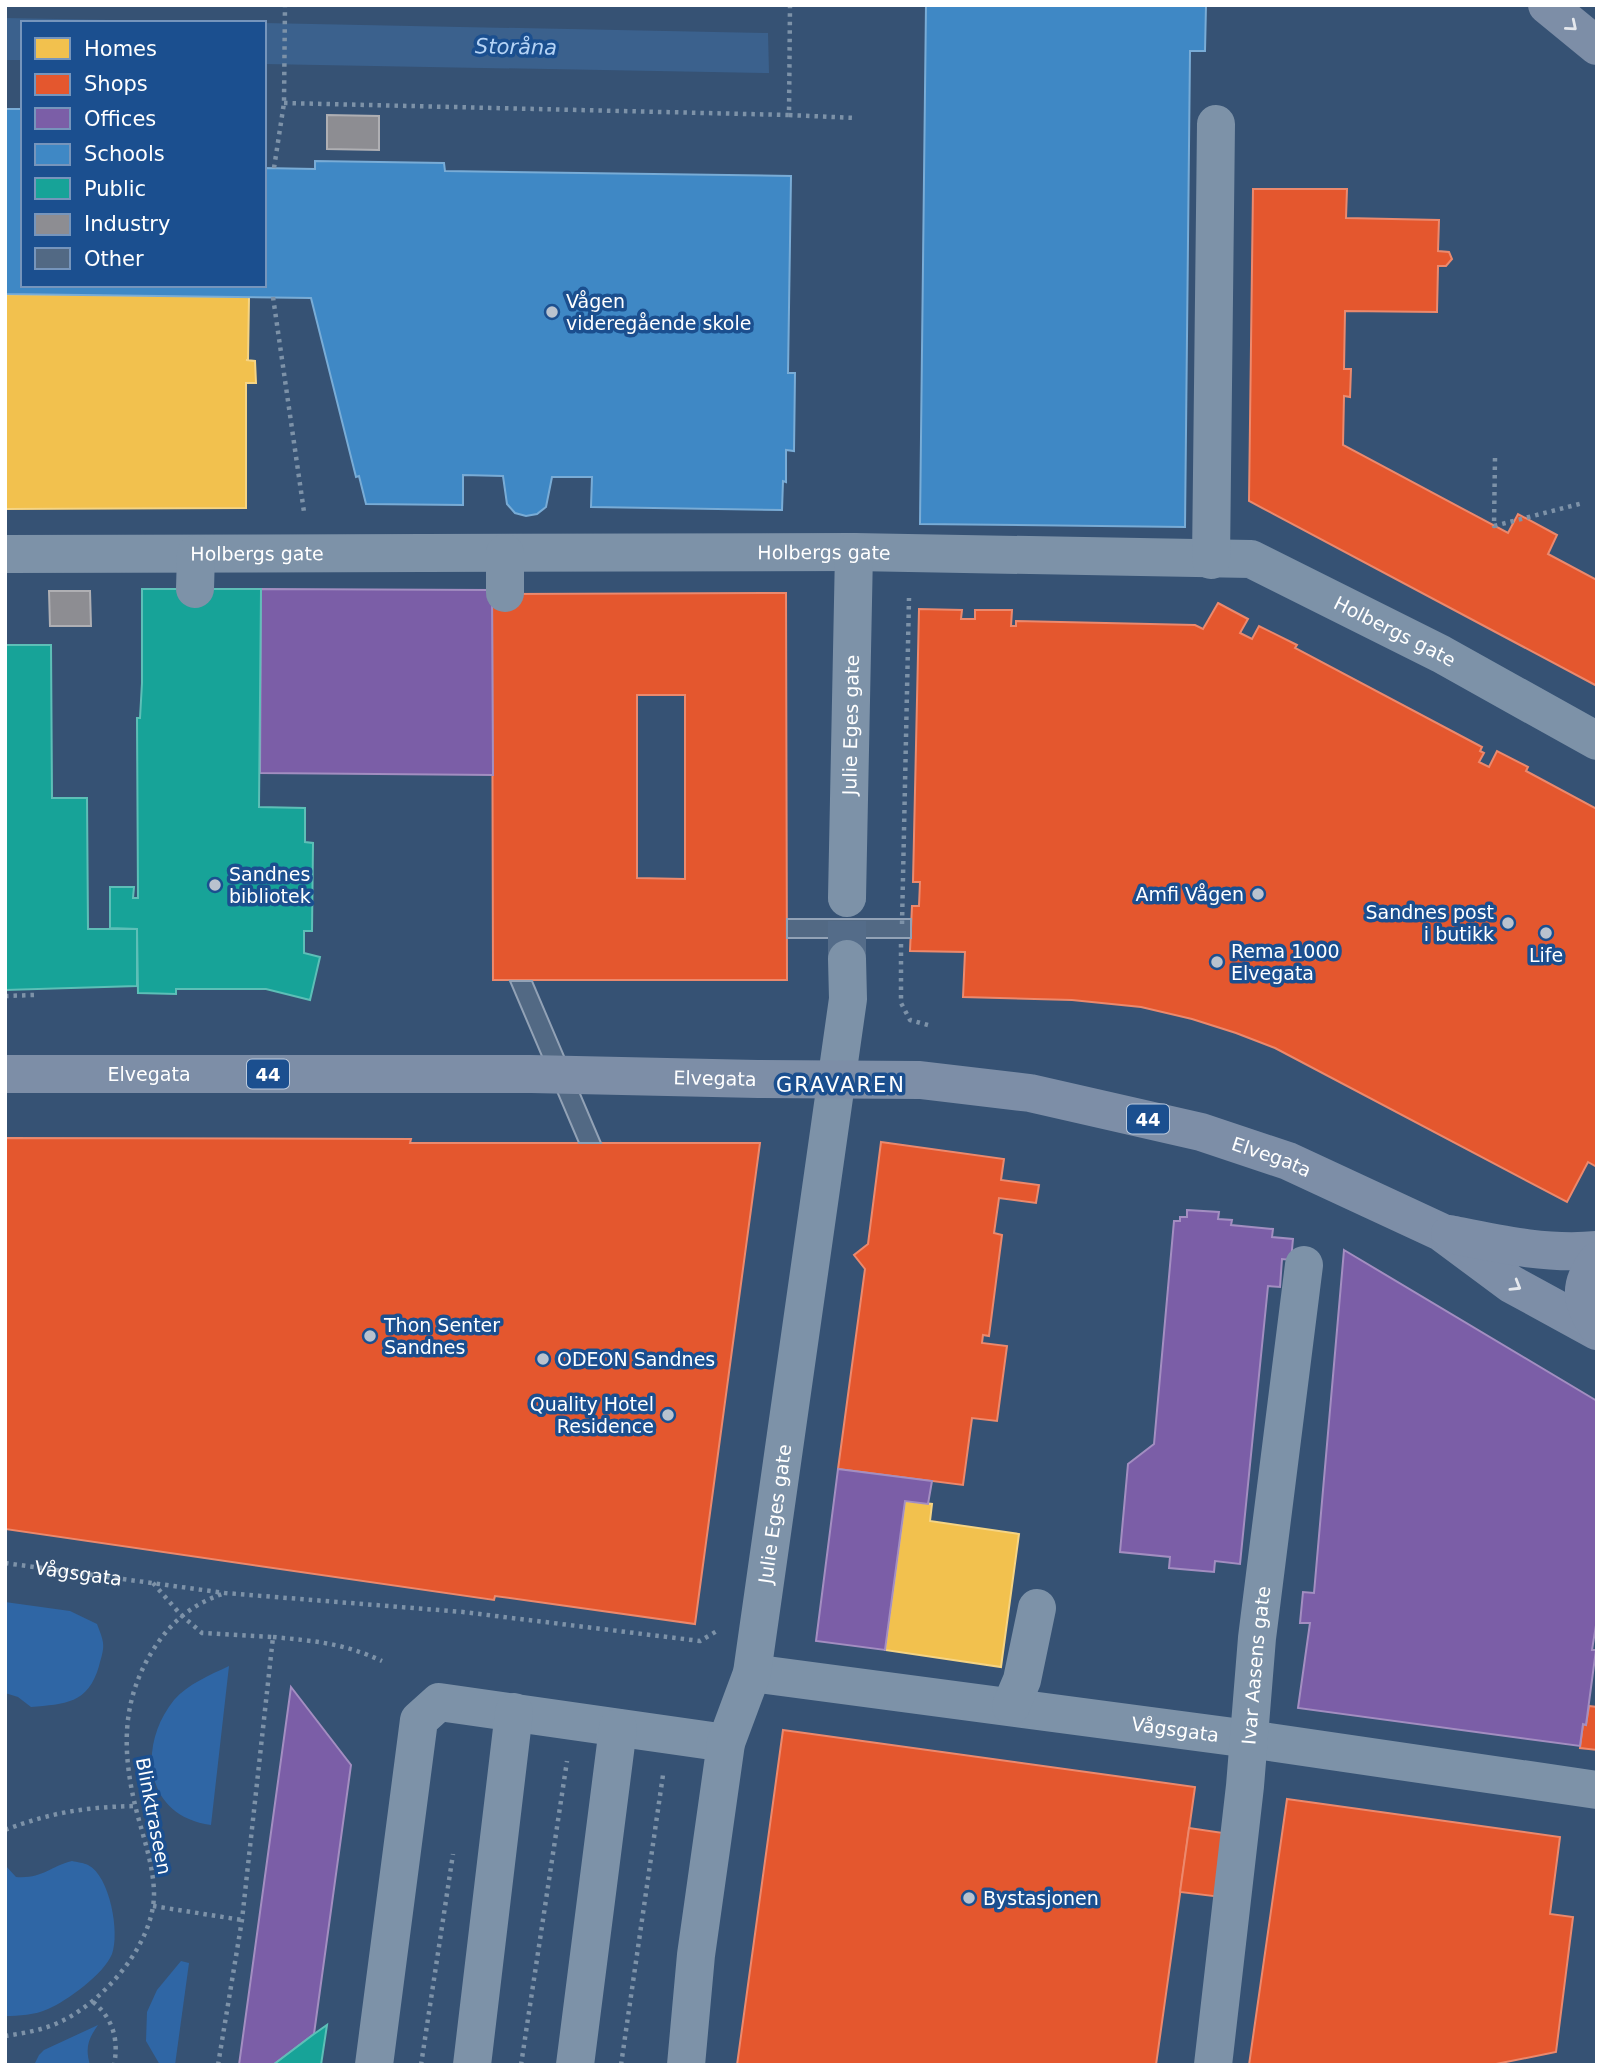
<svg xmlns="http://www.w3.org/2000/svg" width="1602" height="2070" viewBox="0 0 1602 2070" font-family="'DejaVu Sans',sans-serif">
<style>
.green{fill:#2f66a5}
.water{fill:#3b618d}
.homes{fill:#f2c14e;stroke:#f6d483;stroke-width:2}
.shops{fill:#e4572e;stroke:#ec896d;stroke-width:2;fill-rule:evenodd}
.offices{fill:#7b5ea7;stroke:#a38ec1;stroke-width:2}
.schools{fill:#3f88c5;stroke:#79acd6;stroke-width:2}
.public{fill:#17a398;stroke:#5dbfb7;stroke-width:2}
.industry{fill:#8d8d92;stroke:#afafb3;stroke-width:2}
.building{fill:#526984;stroke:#92a2b6;stroke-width:2}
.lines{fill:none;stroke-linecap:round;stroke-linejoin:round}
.minor-tunnel{stroke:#546c89;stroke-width:38;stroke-dasharray:38 19;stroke-linecap:butt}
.path{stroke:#7d92a8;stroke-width:4.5;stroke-dasharray:3.5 5;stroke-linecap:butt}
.minor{stroke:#7d92a8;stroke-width:38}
.major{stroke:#7d8ea7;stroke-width:38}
.oneway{stroke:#e5e8ed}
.poi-dot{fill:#b9c2ce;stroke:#1b4f8f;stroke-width:2.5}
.labels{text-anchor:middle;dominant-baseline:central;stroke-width:7;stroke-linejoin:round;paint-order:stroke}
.shield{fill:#1b4f8f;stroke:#bbcadd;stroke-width:2}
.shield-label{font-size:18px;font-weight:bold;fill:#fff}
.poi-label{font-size:19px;fill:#fff;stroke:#1b4f8f;text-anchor:start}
.street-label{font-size:19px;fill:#fff;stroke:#1b4f8f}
.water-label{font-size:21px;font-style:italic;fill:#b5d3f5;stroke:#1b4f8f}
.neighbourhood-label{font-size:21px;letter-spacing:2px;fill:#fff;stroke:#1b4f8f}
</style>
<rect width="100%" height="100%" fill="#365274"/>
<g class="green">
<path d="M5,1602L70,1611L97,1624C105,1645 105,1645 99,1666C88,1704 65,1704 31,1707L18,1697L5,1693Z"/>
<path d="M229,1666L211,1825C144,1816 137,1746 174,1700C188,1684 210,1675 229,1666Z"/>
<path d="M72,1861C77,1862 84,1863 88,1865C110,1876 120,1933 112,1954C104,1974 67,2001 48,2009C35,2015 19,2016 5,2016V1865L16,1877C42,1879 49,1867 72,1861Z"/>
<polygon points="181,1961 189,1963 175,2065 160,2065 146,2041 147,2012 157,1990"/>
<path d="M98,2025C88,2039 85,2048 90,2065H34L39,2055L44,2050Z"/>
</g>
<g class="water">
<polygon points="5,18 263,23 23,23 23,60 5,60"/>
<polygon points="264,23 768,33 769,73 264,64"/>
</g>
<g class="homes">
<polygon points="5,294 249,297 248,360 246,360 255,361 256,383 246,383 246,508 5,509"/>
<polygon points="905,1501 932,1504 930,1521 1019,1534 1001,1667 885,1650"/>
</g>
<g class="shops">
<polygon points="1253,189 1347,189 1346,218 1439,220 1438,251 1449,252 1452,259 1446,266 1438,266 1437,312 1345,311 1344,369 1351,369 1350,397 1344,396 1343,445 1508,533 1518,514 1557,535 1548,554 1597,580 1597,686 1249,501"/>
<path d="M786,593L787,980H493L492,594ZM637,695H685V879L637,878Z"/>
<polygon points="1218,603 1248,619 1240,633 1252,639 1259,626 1297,645 1295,648 1482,747 1480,751 1484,753 1479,762 1489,767 1497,751 1528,767 1526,771 1597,809 1597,1167 1588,1162 1567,1202 1275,1048 1236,1033 1192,1019 1141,1007 1072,1000 963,997 965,952 910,951 912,906 919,906 920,882 913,882 919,609 962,610 961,619 975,619 975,610 1012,610 1011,626 1016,626 1016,621 1195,625 1203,629"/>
<polygon points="5,1138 411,1139 410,1143 760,1143 695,1624 495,1596 494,1600 5,1529"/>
<polygon points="881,1142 1004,1159 1001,1180 1039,1185 1036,1203 999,1198 994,1233 1002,1235 989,1336 983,1335 982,1343 1007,1346 997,1421 972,1418 963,1485 838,1469 865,1269 854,1255 868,1244"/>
<polygon points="1589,1706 1597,1707 1597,1750 1580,1748 1583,1724 1586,1725"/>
<polygon points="783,1730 1195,1787 1156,2065 737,2065"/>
<polygon points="1287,1799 1560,1837 1550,1914 1573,1917 1556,2052 1491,2065 1249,2065"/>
<polygon points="1189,1828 1230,1834 1221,1897 1180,1892"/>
</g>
<g class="offices">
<polygon points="261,589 492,590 493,775 260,773"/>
<polygon points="1187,1210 1219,1212 1218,1219 1232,1220 1231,1225 1273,1229 1272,1237 1293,1239 1291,1260 1282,1259 1280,1287 1268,1286 1240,1564 1215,1561 1214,1572 1169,1568 1170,1557 1120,1552 1128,1464 1154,1444 1174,1221 1180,1221 1180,1217 1187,1217"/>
<polygon points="1344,1250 1597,1401 1597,1619 1592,1650 1596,1650 1586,1725 1583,1724 1580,1746 1298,1708 1310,1623 1300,1623 1303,1592 1314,1593"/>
<polygon points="838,1469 932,1481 928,1504 905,1501 885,1650 816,1641"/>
<polygon points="291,1687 351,1765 314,2034 273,2065 239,2065"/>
</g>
<g class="schools">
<polygon points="926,5 1206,5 1205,51 1190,51 1185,527 920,524"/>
<polygon points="5,109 23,109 23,285 264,285 264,168 315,169 315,161 444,163 445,171 791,176 788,373 795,373 794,451 786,450 786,482 783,481 782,510 591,507 592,477 552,477 546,507 537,514 526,516 515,513 507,504 503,476 463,475 463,505 366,504 359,476 356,477 311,298 5,294"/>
</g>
<g class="public">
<polygon points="142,589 261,589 259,807 305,808 305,842 313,843 312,931 304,931 304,953 320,957 310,1000 266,989 176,989 176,994 138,993 137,929 110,928 110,887 134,887 133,898 138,898 137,718 140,718 142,683"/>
<polygon points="5,645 51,645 52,798 87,798 88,929 137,929 137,986 5,990"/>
<polygon points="327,2025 321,2065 273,2065 314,2034"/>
</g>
<g class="industry">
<polygon points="327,115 379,116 379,150 327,149"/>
<polygon points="49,591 90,591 91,626 50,626"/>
</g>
<g class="building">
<rect x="787" y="919" width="124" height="19"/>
<polygon points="510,981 532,981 601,1143 579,1143"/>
</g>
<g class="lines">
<polyline class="minor-tunnel" points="847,959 847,898"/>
<g class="path">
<polyline points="284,103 789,115 790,5"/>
<polyline points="789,115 855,118"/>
<polyline points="274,168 284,103 285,5"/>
<polyline points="273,297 304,512"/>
<polyline points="1495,458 1494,526 1583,503"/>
<polyline points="902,924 909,598"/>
<polyline points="901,944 901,1003 910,1020 928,1025"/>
<polyline points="5,996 34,995"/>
<path id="s1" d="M5,1563L225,1593L463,1612L700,1641L717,1631"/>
<polyline points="153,1583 181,1615 202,1633 273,1637 242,1920 218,2065"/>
<path d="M273,1637C315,1641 343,1643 382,1661"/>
<path d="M5,1830C52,1812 86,1807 136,1806"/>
<polyline points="153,1906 242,1920"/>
<path d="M93,2002C113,2018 119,2040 114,2065"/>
<path d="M5,2036C24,2033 44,2030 62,2021C105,2000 155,1943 154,1892C153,1863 143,1837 136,1809C122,1752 121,1701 153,1650C171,1622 191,1605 222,1594"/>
<polyline points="421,2065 453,1854"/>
<polyline points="521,2065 567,1761"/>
<polyline points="621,2065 663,1775"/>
</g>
<g class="minor">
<path id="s2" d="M5,554L854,552L1251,559L1441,654L1597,741"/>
<polyline points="1211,560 1216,124"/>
<polyline points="195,589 196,554"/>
<polyline points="505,593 505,553"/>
<path id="s3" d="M847,898L854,552"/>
<path id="s4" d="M752,1673L1249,1739L1597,1790"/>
<polyline points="1011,1706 1022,1680 1037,1608"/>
<polyline points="374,2065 419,1720 439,1702 726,1743"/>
<polyline points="472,2065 514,1712"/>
<polyline points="575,2065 618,1728"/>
<path id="s5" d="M686,2065L696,1955L726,1743L752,1673L848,999L847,959"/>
<path id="s6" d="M1213,2065L1245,1786L1257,1638L1304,1265"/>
</g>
<g class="major">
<polyline points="1547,5 1597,46"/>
<path id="s7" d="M5,1074H531L758,1079L920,1080L1030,1093L1201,1132L1288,1161L1441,1232L1511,1284L1597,1331"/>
<path d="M1450,1234C1499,1244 1547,1255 1597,1250"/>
<path d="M1597,1261C1578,1286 1581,1301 1597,1326"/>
</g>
</g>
<defs><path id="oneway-chevron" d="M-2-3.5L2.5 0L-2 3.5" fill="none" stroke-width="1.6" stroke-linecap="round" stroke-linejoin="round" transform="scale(1.75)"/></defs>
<g class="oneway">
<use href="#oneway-chevron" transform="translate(1572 26) rotate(40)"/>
<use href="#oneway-chevron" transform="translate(1516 1286) rotate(31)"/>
</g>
<g class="poi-dot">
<circle cx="552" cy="312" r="7"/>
<circle cx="215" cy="885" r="7"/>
<circle cx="1258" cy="894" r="7"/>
<circle cx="1508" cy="923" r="7"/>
<circle cx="1546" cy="933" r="7"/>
<circle cx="1217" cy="962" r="7"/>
<circle cx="370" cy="1336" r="7"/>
<circle cx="543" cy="1359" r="7"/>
<circle cx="668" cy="1415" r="7"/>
<circle cx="969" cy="1898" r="7"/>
</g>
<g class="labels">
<g class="shield">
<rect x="247" y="1059.5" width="42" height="29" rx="5"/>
<rect x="1127" y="1104.5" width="42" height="29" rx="5"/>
</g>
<g class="shield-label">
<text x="268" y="1074">44</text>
<text x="1148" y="1119">44</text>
</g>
<g class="poi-label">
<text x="566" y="301">Vågen<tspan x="566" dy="22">videregående skole</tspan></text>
<text x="229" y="874">Sandnes<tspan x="229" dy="22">bibliotek</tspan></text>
<text x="1244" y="894" text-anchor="end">Amfi Vågen</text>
<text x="1494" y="912" text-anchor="end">Sandnes post<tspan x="1494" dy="22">i butikk</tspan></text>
<text x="1231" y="951">Rema 1000<tspan x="1231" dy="22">Elvegata</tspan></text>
<text x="1546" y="955" text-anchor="middle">Life</text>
<text x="384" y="1325">Thon Senter<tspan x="384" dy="22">Sandnes</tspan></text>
<text x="557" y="1359">ODEON Sandnes</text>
<text x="654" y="1404" text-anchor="end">Quality Hotel<tspan x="654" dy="22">Residence</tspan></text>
<text x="983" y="1898">Bystasjonen</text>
</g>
<g class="street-label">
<text stroke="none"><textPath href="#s2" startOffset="819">Holbergs gate</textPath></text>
<text stroke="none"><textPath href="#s2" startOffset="252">Holbergs gate</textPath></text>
<text stroke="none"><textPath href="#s2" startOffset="1407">Holbergs gate</textPath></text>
<text stroke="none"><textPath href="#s3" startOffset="173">Julie Eges gate</textPath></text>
<text stroke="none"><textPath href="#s7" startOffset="144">Elvegata</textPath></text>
<text stroke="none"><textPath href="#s7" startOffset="710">Elvegata</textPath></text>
<text stroke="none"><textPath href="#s7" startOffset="1276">Elvegata</textPath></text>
<text stroke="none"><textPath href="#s5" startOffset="560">Julie Eges gate</textPath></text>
<text stroke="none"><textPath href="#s1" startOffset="74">Vågsgata</textPath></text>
<text stroke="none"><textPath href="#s6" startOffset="402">Ivar Aasens gate</textPath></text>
<text stroke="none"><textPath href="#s4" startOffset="427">Vågsgata</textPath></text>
<text transform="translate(154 1816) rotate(79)">Blinktraseen</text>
</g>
<g class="water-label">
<text transform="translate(516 47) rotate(1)">Storåna</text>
</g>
<g class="neighbourhood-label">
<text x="841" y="1085">GRAVAREN</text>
</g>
</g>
<rect width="1602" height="2070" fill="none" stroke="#ffffff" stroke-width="14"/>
<rect x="21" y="21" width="245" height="266" fill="#1b4f8f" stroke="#7695bc" stroke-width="2"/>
<rect x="35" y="38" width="35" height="21" fill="#f2c14e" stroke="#7695bc" stroke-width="2"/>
<text x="84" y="56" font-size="21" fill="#ffffff">Homes</text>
<rect x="35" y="74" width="35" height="21" fill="#e4572e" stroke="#7695bc" stroke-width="2"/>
<text x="84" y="91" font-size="21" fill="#ffffff">Shops</text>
<rect x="35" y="108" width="35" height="21" fill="#7b5ea7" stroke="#7695bc" stroke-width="2"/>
<text x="84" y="126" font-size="21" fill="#ffffff">Offices</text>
<rect x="35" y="144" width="35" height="21" fill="#3f88c5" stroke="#7695bc" stroke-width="2"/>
<text x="84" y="161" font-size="21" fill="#ffffff">Schools</text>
<rect x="35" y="178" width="35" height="21" fill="#17a398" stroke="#7695bc" stroke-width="2"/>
<text x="84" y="196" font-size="21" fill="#ffffff">Public</text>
<rect x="35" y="214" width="35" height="21" fill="#8d8d92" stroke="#7695bc" stroke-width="2"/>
<text x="84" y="231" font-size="21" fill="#ffffff">Industry</text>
<rect x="35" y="248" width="35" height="21" fill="#526984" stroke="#7695bc" stroke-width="2"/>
<text x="84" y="266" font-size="21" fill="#ffffff">Other</text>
</svg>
